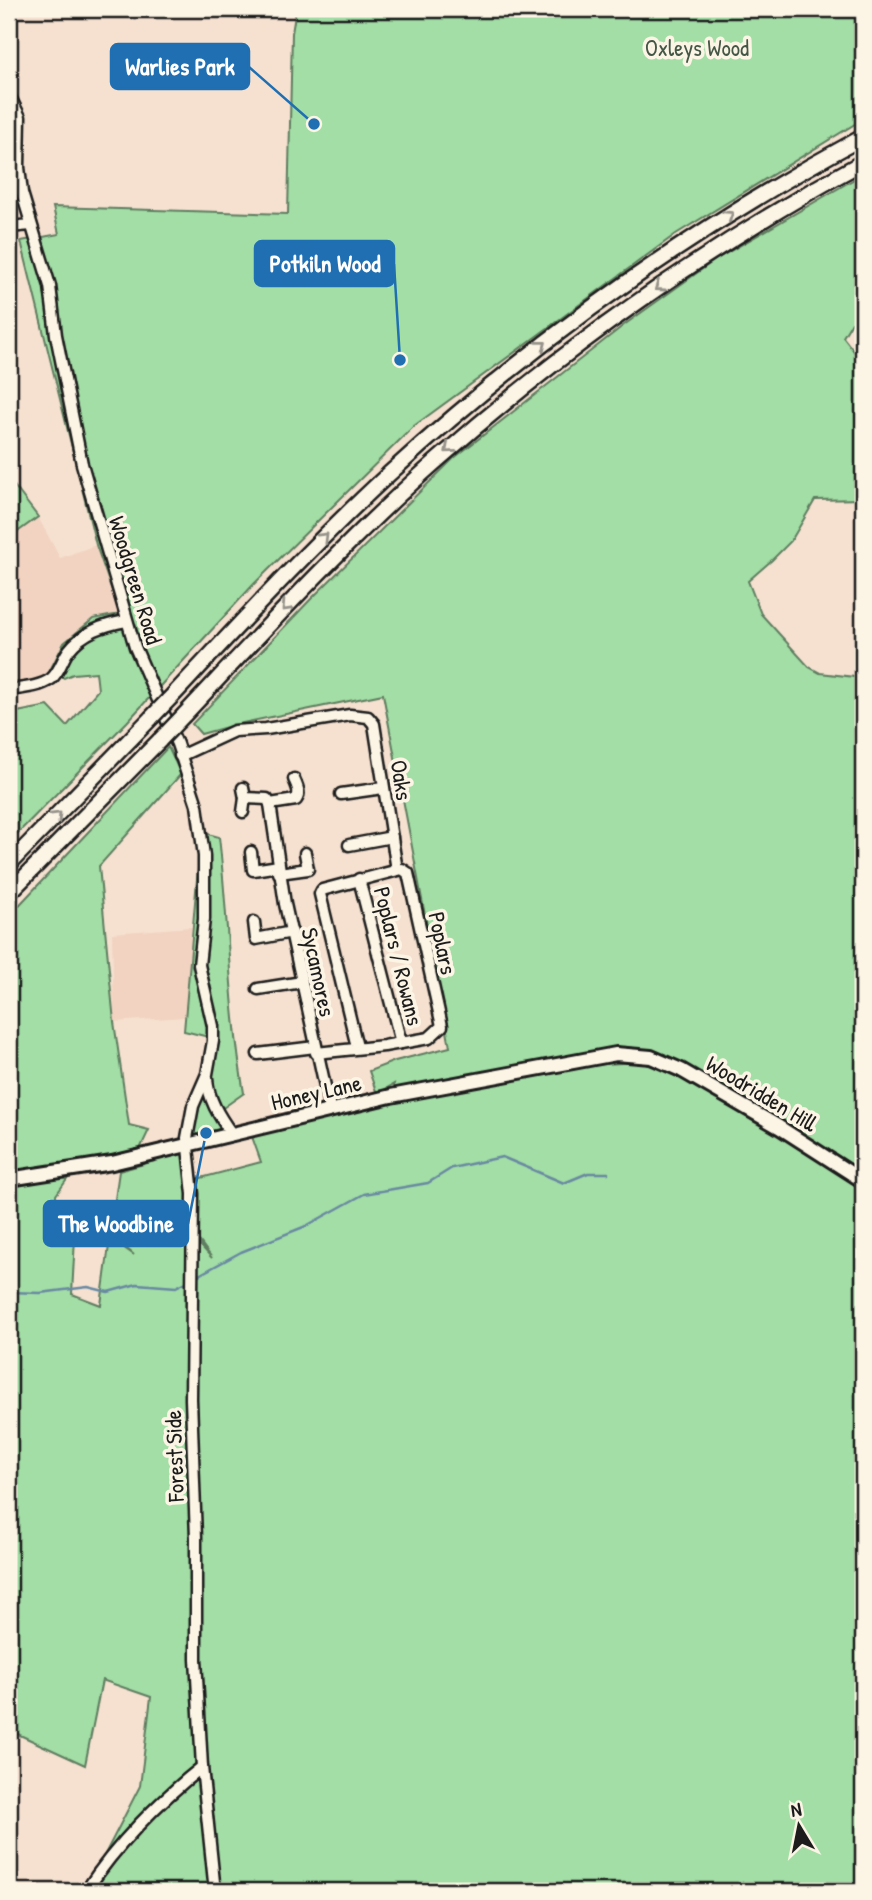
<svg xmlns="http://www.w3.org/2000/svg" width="872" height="1900" viewBox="0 0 872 1900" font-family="'Patrick Hand',sans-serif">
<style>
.built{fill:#f2d3c1}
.green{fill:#a2dea5;stroke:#5f7d60;stroke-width:2}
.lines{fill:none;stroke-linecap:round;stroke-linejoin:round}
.stream{stroke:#6989a2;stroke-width:2.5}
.minor-casing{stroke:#1c1c1c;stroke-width:15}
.major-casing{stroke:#1c1c1c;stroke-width:18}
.highway-casing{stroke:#1c1c1c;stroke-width:19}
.minor{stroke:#fcf5e5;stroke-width:10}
.major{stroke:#fcf5e5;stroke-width:12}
.highway{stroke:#fcf5e5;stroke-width:14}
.highway-bridge-casing{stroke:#1c1c1c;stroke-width:19;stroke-linecap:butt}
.highway-bridge{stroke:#fcf5e5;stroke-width:14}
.oneway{stroke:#97938b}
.labels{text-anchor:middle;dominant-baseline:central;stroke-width:7;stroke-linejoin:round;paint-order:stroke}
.park-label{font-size:23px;fill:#445645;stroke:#fcf5e5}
.street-label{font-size:23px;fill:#1c1c1c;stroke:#fcf5e5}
.leader{fill:none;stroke:#1f6fb2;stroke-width:2.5}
.callout-dot{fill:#1f6fb2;stroke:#fcf5e5;stroke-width:2.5}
.callout{fill:#1f6fb2;stroke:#1f6fb2;stroke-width:2.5}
.callout-label{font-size:24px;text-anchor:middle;font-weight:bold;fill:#fff}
</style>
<rect width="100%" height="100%" fill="#f6e1d0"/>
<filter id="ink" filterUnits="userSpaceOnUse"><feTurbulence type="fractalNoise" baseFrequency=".0143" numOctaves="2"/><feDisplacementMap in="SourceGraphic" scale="14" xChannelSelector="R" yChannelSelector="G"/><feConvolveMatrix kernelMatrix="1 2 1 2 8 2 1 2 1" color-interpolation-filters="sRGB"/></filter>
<g filter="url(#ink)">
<g class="built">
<polygon points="38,517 60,558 96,545 120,614 64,643 50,670 39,678 9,685 9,538"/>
<polygon points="203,926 199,965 184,1017 114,1022 112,933"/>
</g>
<g class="green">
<polygon points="296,9 863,9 863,119 676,234 414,426 254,584 127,722 9,842 9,685 13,684 17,712 48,706 67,726 98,690 96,672 73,674 64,678 50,670 64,643 93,619 120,614 96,545 21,241 59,234 53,207 288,214 292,33"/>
<polygon points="863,174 863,321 852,322 843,337 863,363 863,499 815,500 791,541 772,560 748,581 761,614 809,667 820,673 863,678 863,1176 675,1061 598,1053 393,1091 394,1084 377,1094 369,1071 395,1061 450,1047 383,694 238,724 201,734 192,724 310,600 454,458 624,325 715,260"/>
<polygon points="9,479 38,517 9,538"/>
<polygon points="168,747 181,774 99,866 114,1022 129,1125 149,1130 140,1149 126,1155 78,1164 56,1195 56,1241 75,1238 72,1294 101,1305 110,1238 134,1255 110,1234 119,1171 186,1152 189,1233 212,1258 195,1235 197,1179 261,1162 250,1131 380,1106 470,1085 574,1066 638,1062 668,1070 843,1173 863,1188 863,1891 83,1891 105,1854 140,1786 151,1697 102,1680 85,1765 9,1730 9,916"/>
<path d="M201,832L219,837C229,923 229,1009 244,1093L220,1110L209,1076L217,1039L184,1031Z"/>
<polygon points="202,1097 208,1102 220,1128 217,1131 195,1136 193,1130"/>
</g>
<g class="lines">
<g class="stream">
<polyline points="197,1276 241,1252 306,1226 364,1194 428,1183 452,1168 502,1157 564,1183 588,1173 608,1173"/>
<polyline points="9,1292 40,1293 88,1287 108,1292 137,1284 176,1287 188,1281"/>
</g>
<g class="minor-casing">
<g id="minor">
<polyline points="9,95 20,117 19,167 22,193 50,286 56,335 82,464 135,647 177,744 197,805 204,856 204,919 199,965 213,1026 213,1041 207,1074 193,1106 187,1138 193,1194 191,1399 196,1538 196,1659 202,1767 214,1882 218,1891"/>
<polyline points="9,227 31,225"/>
<path d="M9,690C23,688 40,687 51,679C60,672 62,659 69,650C83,632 104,625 126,621"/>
<polyline points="180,756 234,731 266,729 350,715 368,717 374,724 397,870"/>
<polyline points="243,788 245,798 267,799 270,804"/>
<polyline points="341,794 383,788"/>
<polyline points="270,804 285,904 330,1109"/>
<path d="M270,804L296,800C301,793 297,786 294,779"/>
<polyline points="243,812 245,798"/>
<polyline points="349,845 392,837"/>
<polyline points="251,852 253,870 279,866"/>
<polyline points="279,873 308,869 305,853"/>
<polyline points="359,879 401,1043"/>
<polyline points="254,922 256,939 292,932"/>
<polyline points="258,989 302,982"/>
<polyline points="316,1053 384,1046 429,1038 442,1026 408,873 402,869 322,890 320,894 357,1047"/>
<polyline points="258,1054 315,1047"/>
<path d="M207,1078C208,1099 219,1116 231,1133"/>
<path d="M86,1891C116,1845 159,1801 202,1767"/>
</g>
</g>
<g class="major-casing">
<polyline id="major" points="9,1179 112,1163 391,1096 616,1054 651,1057 681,1070 779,1127 863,1181"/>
</g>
<g class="highway-casing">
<g id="highway">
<path d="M175,693C245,618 315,542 390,473C533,342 692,229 863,137"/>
<path d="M184,715C265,629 346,541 434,463C566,346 709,246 863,162"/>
<polyline points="9,864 151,718"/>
<polyline points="9,893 160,740"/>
</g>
</g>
<use href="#minor" class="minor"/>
<use href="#major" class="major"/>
<use href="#highway" class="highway"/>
<g class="highway-bridge-casing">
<g id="highway-bridge">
<polyline points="151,718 175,693"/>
<polyline points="160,740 184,715"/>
</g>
</g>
<use href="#highway-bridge" class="highway-bridge"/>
</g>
<defs><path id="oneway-chevron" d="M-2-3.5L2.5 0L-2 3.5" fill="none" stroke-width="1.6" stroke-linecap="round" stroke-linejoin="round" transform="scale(1.75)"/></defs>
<g class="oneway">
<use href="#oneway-chevron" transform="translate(729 215) rotate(-33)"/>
<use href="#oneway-chevron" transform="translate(659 287) rotate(145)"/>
<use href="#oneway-chevron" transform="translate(542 345) rotate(-38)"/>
<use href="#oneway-chevron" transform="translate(449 449) rotate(139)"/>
<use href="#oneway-chevron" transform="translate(324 537) rotate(-45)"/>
<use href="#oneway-chevron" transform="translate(286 607) rotate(133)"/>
<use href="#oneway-chevron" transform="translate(57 816) rotate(-45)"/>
</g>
</g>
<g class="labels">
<g class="park-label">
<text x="697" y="47">Oxleys Wood</text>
</g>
<g class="street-label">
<text transform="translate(136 580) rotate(73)">Woodgreen Road</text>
<text transform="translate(402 780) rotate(81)">Oaks</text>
<text transform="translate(443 943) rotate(78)">Poplars</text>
<text transform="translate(399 956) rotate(76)">Poplars / Rowans</text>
<text transform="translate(319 972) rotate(78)">Sycamores</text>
<text transform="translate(316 1092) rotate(-13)">Honey Lane</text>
<text transform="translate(762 1093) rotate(31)">Woodridden Hill</text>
<text transform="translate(174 1456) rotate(-92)">Forest Side</text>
</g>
</g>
<path class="leader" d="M314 124L249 67M400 360L394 264M206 1133L188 1224"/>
<g class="callout-dot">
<circle cx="314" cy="124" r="7"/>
<circle cx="400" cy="360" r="7"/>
<circle cx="206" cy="1133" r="7"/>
</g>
<g class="callout">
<rect x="111" y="44" width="138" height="45" rx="7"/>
<rect x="255" y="241" width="139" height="45" rx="7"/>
<rect x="44" y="1201" width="144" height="45" rx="7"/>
</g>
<g class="callout-label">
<text x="180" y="75">Warlies Park</text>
<text x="325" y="272">Potkiln Wood</text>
<text x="116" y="1232">The Woodbine</text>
</g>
<rect width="872" height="1900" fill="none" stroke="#fcf5e5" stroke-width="35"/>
<rect x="18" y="18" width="837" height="1865" fill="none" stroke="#1c1c1c" stroke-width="2.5" filter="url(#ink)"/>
<g transform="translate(799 1826) rotate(350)" stroke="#fcf5e5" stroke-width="5" paint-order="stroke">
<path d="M0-5L12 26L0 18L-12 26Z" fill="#1c1c1c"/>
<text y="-10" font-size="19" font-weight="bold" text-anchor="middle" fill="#1c1c1c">N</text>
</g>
</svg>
